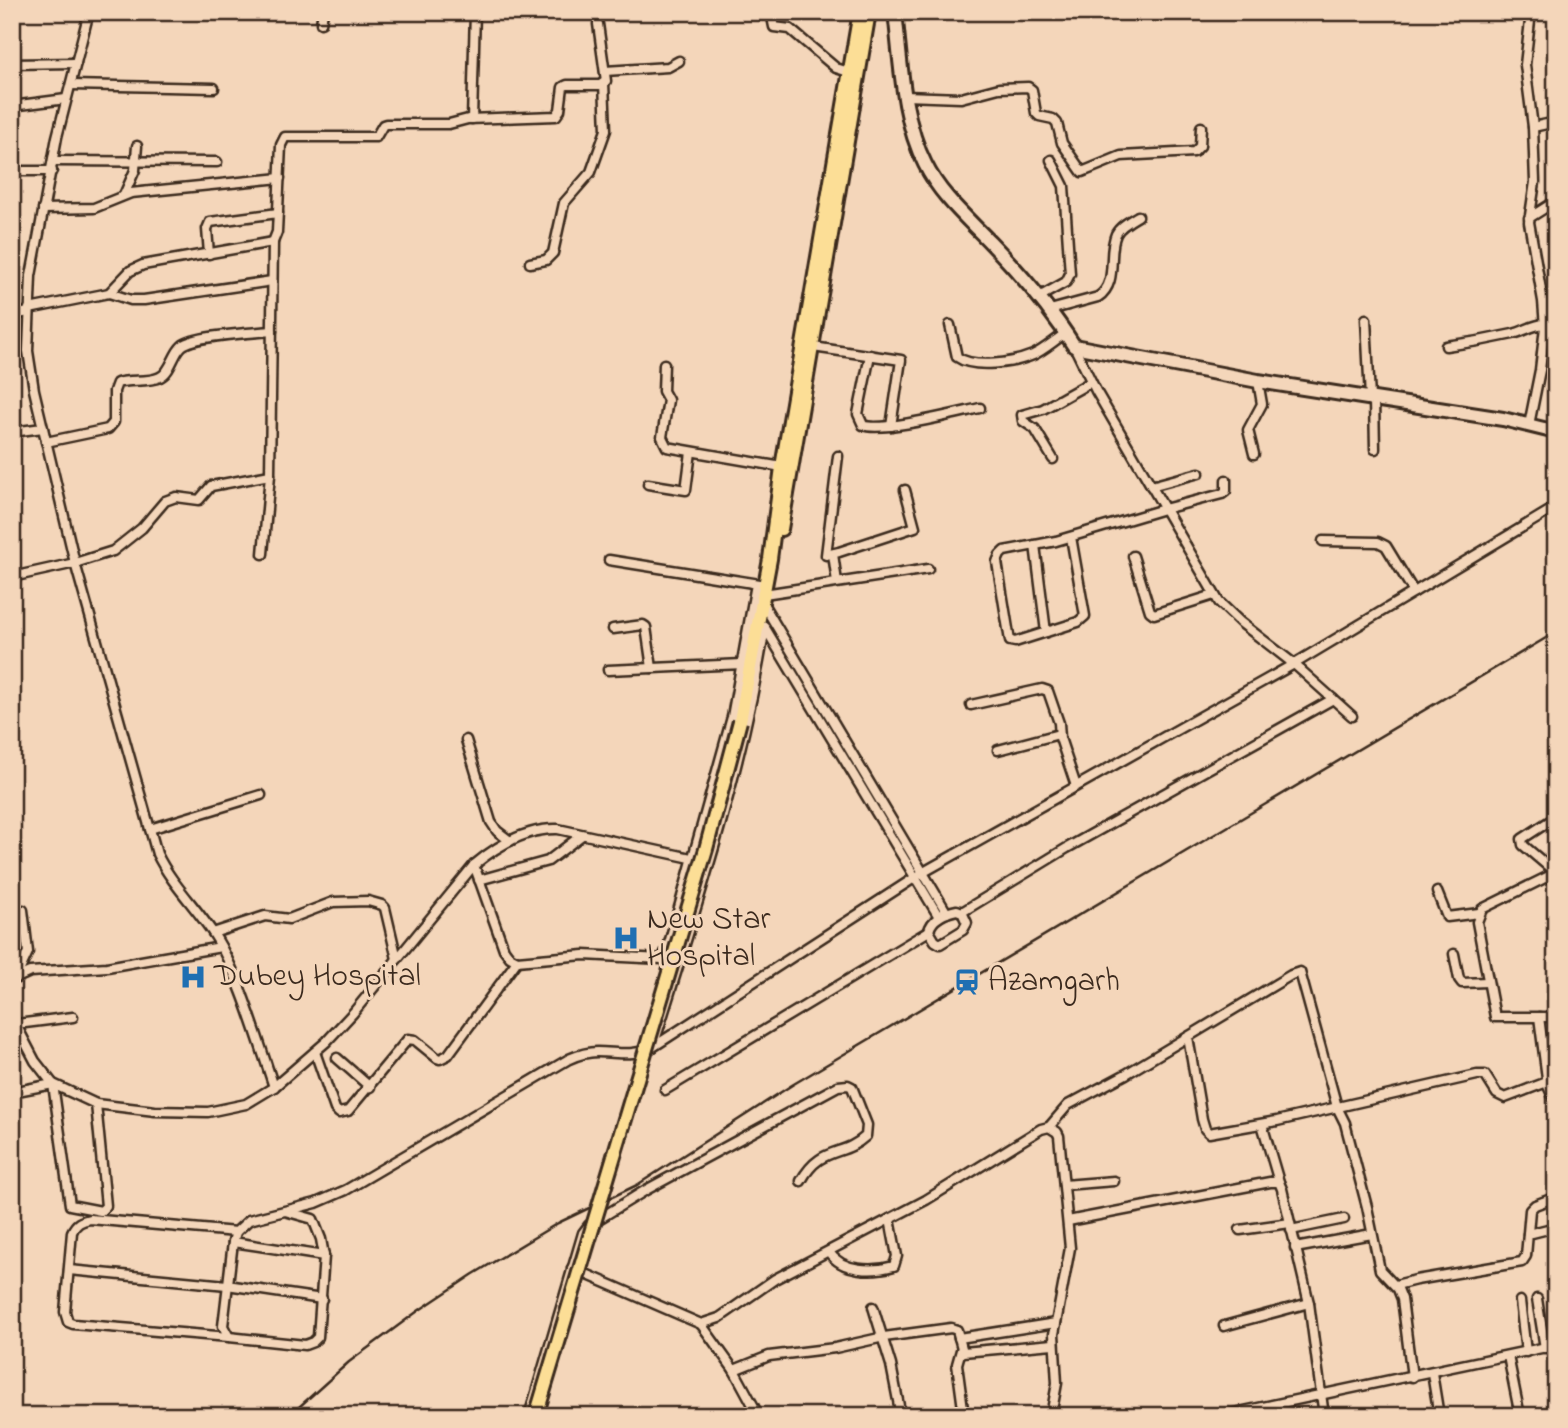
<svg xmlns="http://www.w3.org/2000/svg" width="1568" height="1428" viewBox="0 0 1568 1428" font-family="'Indie Flower',sans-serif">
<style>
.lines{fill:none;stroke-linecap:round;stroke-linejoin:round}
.minor-casing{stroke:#3b2a1e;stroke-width:13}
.secondary-casing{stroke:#3b2a1e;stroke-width:18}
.primary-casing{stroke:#3b2a1e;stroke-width:18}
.minor{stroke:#f4d6ba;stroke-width:8}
.secondary{stroke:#f4d6ba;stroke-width:12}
.primary{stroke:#fcde96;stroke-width:12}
.rail{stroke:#3b2a1e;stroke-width:2.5}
.primary-bridge-casing{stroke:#3b2a1e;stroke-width:18;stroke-linecap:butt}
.primary-bridge{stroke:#fcde96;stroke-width:12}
.labels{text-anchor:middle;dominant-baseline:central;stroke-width:6;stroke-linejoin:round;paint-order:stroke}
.poi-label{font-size:32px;fill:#3b2a1e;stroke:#f4d6ba;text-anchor:start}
</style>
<rect width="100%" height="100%" fill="#f4d6ba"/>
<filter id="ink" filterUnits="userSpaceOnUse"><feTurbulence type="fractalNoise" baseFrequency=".0143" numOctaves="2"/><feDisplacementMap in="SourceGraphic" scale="14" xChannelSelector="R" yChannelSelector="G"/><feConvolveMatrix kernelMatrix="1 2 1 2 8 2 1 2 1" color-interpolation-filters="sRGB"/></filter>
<g filter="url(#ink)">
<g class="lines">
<g class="minor-casing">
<g id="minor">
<path d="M89,12L57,137L31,276L28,351L34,390L75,563L157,854C171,883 195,906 213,933C239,973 258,1040 274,1087"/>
<polyline points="771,12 774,27 790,29 836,68 852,73"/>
<polyline points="321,23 323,12"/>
<polyline points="12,64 76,63"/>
<polyline points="605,71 668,67 679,61"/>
<polyline points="71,85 214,88"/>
<polyline points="905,96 961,98 999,88 1028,87 1032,90 1036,113 1039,116 1053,119 1057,123 1062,143 1082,172 1121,156 1194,152 1200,146 1201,127"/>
<polyline points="12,106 66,99"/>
<polyline points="472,119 475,12"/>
<polyline points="1533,127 1556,122"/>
<polyline points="53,161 217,162"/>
<polyline points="12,171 52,171"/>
<polyline points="124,195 135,170 137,146"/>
<polyline points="43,209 94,208 131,193 280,178"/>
<polyline points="1529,218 1556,201"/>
<polyline points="209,254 207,229 210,222 278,213"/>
<polyline points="530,263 546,260 553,253 564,203 591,172 606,130 604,83"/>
<polyline points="109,293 131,300 144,300 272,281"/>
<polyline points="1039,297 1066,282 1070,274 1064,186 1051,160"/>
<polyline points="29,309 109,293 130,271 143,265 273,242 277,232 281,145 285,137 376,137 383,125 386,124 449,124 468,119 556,116 560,110 563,87 567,85 600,85 606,81 598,24"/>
<path d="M1050,310L1098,297C1119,283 1107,254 1116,234C1120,226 1131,220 1138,216"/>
<polyline points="12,315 29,312"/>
<polyline points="1366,319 1370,399"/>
<path d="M950,325L957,357C974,369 1014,363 1033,355C1044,350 1055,340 1066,333"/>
<polyline points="1074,346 1096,391 1219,602 1240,622 1294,664 1352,716"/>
<path d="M1446,346C1469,343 1491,339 1513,334C1525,331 1532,325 1545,324"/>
<polyline points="813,347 901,360 891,426"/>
<path d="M870,355L858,414L863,425C880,433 957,413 980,408"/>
<polyline points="664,364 663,391 668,400 662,437 667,447 782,467"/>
<polyline points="1374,400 1375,449"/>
<polyline points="1529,425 1540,370 1545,327 1543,301 1529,222 1535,182 1533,127 1525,65 1531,12"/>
<polyline points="12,432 43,428"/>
<path d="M46,442L108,429L114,422V391L117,383C131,379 148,383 160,377C171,372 173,354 182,346C194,335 253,333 272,331"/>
<polyline points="1254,454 1248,430 1262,404 1258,381"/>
<polyline points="838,456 826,555 839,552 915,527 905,490"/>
<polyline points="1053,459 1035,429 1023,421 1022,415 1043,409 1091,382"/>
<polyline points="648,484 686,490 691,452"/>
<polyline points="1151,486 1199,473"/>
<polyline points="1071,537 1085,616 1078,622 1015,642 1010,641 997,562 1000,555 1004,551 1056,541 1164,509 1222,494 1226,491 1226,480"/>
<polyline points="1323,541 1378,542 1386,546 1414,592"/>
<polyline points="1035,545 1046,632"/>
<polyline points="263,554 270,475 273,242"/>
<polyline points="833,554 837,582"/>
<polyline points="1133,556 1150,611 1154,614 1214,595"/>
<polyline points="609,560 759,584"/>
<polyline points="12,577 75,563 113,551 142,528 165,501 176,497 199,500 211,486 270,475"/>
<polyline points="764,594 928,569"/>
<polyline points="762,602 947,913"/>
<polyline points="764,626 939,917"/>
<polyline points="613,629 643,625 646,627 652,668"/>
<polyline points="608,670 743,664"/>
<polyline points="971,705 1042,689 1048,691 1059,723 1060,738 1076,786"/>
<polyline points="466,740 491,822 497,831 510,841"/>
<polyline points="998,750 1059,734"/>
<polyline points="1556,817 1522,839 1523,845 1556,873"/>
<polyline points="150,829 261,795"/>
<polyline points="474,865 504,949 510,957 517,961 584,955 662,959 668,947 732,717 756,584"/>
<polyline points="1555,873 1482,909 1477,922 1495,1017 1556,1017"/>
<polyline points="479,880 548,861 582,835"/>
<polyline points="1437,892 1447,917 1479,913"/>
<path d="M957,910L962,912L967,923L963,930L940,944L935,941L929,931C931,919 946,912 957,910Z"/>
<polyline points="962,912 1067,848 1333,699"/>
<polyline points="213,933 265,916 289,919 333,902 368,901 382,905 385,908 397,959"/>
<polyline points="1454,954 1459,979 1462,983 1487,982"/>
<polyline points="16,978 28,952 23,910"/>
<polyline points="12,980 30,972 107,967 221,947"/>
<polyline points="12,1017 35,1061 53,1084 70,1205 101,1211 106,1206 96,1104"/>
<polyline points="1539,1017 1548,1086 1556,1103"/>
<polyline points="17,1024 73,1017"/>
<polyline points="1188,1037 1202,1119 1205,1129 1209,1133 1277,1121 1477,1075 1485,1075 1497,1094 1505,1098 1547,1082"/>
<path d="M653,1047C696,908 742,771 765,627"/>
<polyline points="315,1052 335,1109 339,1113 348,1111 408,1039 415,1040 437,1058 440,1059 448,1055 517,961"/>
<polyline points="337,1058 370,1087"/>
<polyline points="665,1090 929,931"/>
<path d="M12,1092L53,1084L96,1104L155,1111L208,1112L246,1104L274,1087L326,1042L353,1013L474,865C498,845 527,828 558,829L691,858"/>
<polyline points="1262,1124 1279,1182"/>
<polyline points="1049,1127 1068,1105 1126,1074 1291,975 1300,972 1337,1107 1345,1123 1367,1207 1380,1270 1398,1289 1402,1299 1412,1377"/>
<polyline points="1064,1185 1114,1181"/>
<path d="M285,1211L313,1219L321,1239L324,1256L318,1337L313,1342L305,1345L229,1337L223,1326L233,1242L236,1232L249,1220L316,1203L346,1190L569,1059C578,1055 587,1052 597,1052C618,1052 634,1057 653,1047L922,873L1294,664L1556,507"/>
<polyline points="1068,1221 1270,1182 1279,1182 1282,1189 1309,1303 1324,1416"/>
<polyline points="1240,1230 1290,1223"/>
<polyline points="1291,1230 1344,1219"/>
<polyline points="1528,1234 1556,1227"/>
<polyline points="233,1242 324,1256"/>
<polyline points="1295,1248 1372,1234"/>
<path d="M829,1252C842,1272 873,1272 894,1266L897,1256L890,1219"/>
<polyline points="572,1268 701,1324 719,1318 775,1279 926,1200 1041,1129 1049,1127 1057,1132 1059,1136 1070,1248 1054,1334 1057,1383 1051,1416"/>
<polyline points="69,1270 227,1285 322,1299"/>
<polyline points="1396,1285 1416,1280 1522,1262 1526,1256 1530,1210 1535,1205 1556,1197"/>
<polyline points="1537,1299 1545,1348"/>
<polyline points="1520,1301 1526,1352"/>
<polyline points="873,1307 891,1365 901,1416"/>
<polyline points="701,1324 734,1370 759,1416"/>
<polyline points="1224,1326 1309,1303"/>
<path d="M229,1337L73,1324L68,1322L65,1312L72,1232C76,1223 81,1221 90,1219L236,1232"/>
<polyline points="959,1338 1056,1323"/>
<polyline points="961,1350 957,1364 964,1416"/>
<polyline points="1508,1356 1520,1416"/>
<polyline points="734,1370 769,1356 835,1348 884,1337 951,1328 957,1330 963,1352 1053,1344"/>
<polyline points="1432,1373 1439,1416"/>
<path d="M529,1416L583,1233L589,1225L646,1190L838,1086L848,1085L852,1087L867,1125L866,1136C842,1158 821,1145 801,1181"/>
<polyline points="1220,1416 1556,1345"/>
</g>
</g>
<g class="secondary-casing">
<path id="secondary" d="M895,12C901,62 902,119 925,164C940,195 967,218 990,242C1021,274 1050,308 1074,346L1258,381L1503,419L1556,432"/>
</g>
<g class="primary-casing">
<g id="primary">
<polyline points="781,529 869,12"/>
<polyline points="740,721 770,559 782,467 860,12"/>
</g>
</g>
<use href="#minor" class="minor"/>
<use href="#secondary" class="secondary"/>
<use href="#primary" class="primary"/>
<polyline class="rail" points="289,1416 349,1362 418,1311 472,1275 558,1223 637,1185 792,1085 1556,632"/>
<g class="primary-bridge-casing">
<polyline id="primary-bridge" points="536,1416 706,849 740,721"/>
</g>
<use href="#primary-bridge" class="primary-bridge"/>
</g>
</g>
<defs>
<g id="hospital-bare" transform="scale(2.1)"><path d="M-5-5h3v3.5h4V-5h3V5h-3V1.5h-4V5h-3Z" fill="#1f6fb2" stroke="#f4d6ba" stroke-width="2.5" paint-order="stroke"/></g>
<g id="station-bare" transform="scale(2.1)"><path d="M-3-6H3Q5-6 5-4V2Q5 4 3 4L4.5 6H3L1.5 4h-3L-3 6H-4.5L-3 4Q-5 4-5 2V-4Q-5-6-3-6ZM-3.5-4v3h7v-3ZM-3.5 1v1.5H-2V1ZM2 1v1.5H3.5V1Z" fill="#1f6fb2" stroke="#f4d6ba" stroke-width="2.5" paint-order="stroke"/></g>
</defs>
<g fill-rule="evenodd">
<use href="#hospital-bare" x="626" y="938"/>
<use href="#hospital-bare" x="193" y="977"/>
<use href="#station-bare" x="967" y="982"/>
</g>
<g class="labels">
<g class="poi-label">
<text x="647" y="920">New Star<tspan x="647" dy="37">Hospital</tspan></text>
<text x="214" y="977">Dubey Hospital</text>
<text x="988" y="982">Azamgarh</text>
</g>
</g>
<rect width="1568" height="1428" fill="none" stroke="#f4d6ba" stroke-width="42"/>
<rect x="21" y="21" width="1526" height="1386" fill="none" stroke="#3b2a1e" stroke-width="2.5" filter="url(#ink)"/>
</svg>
